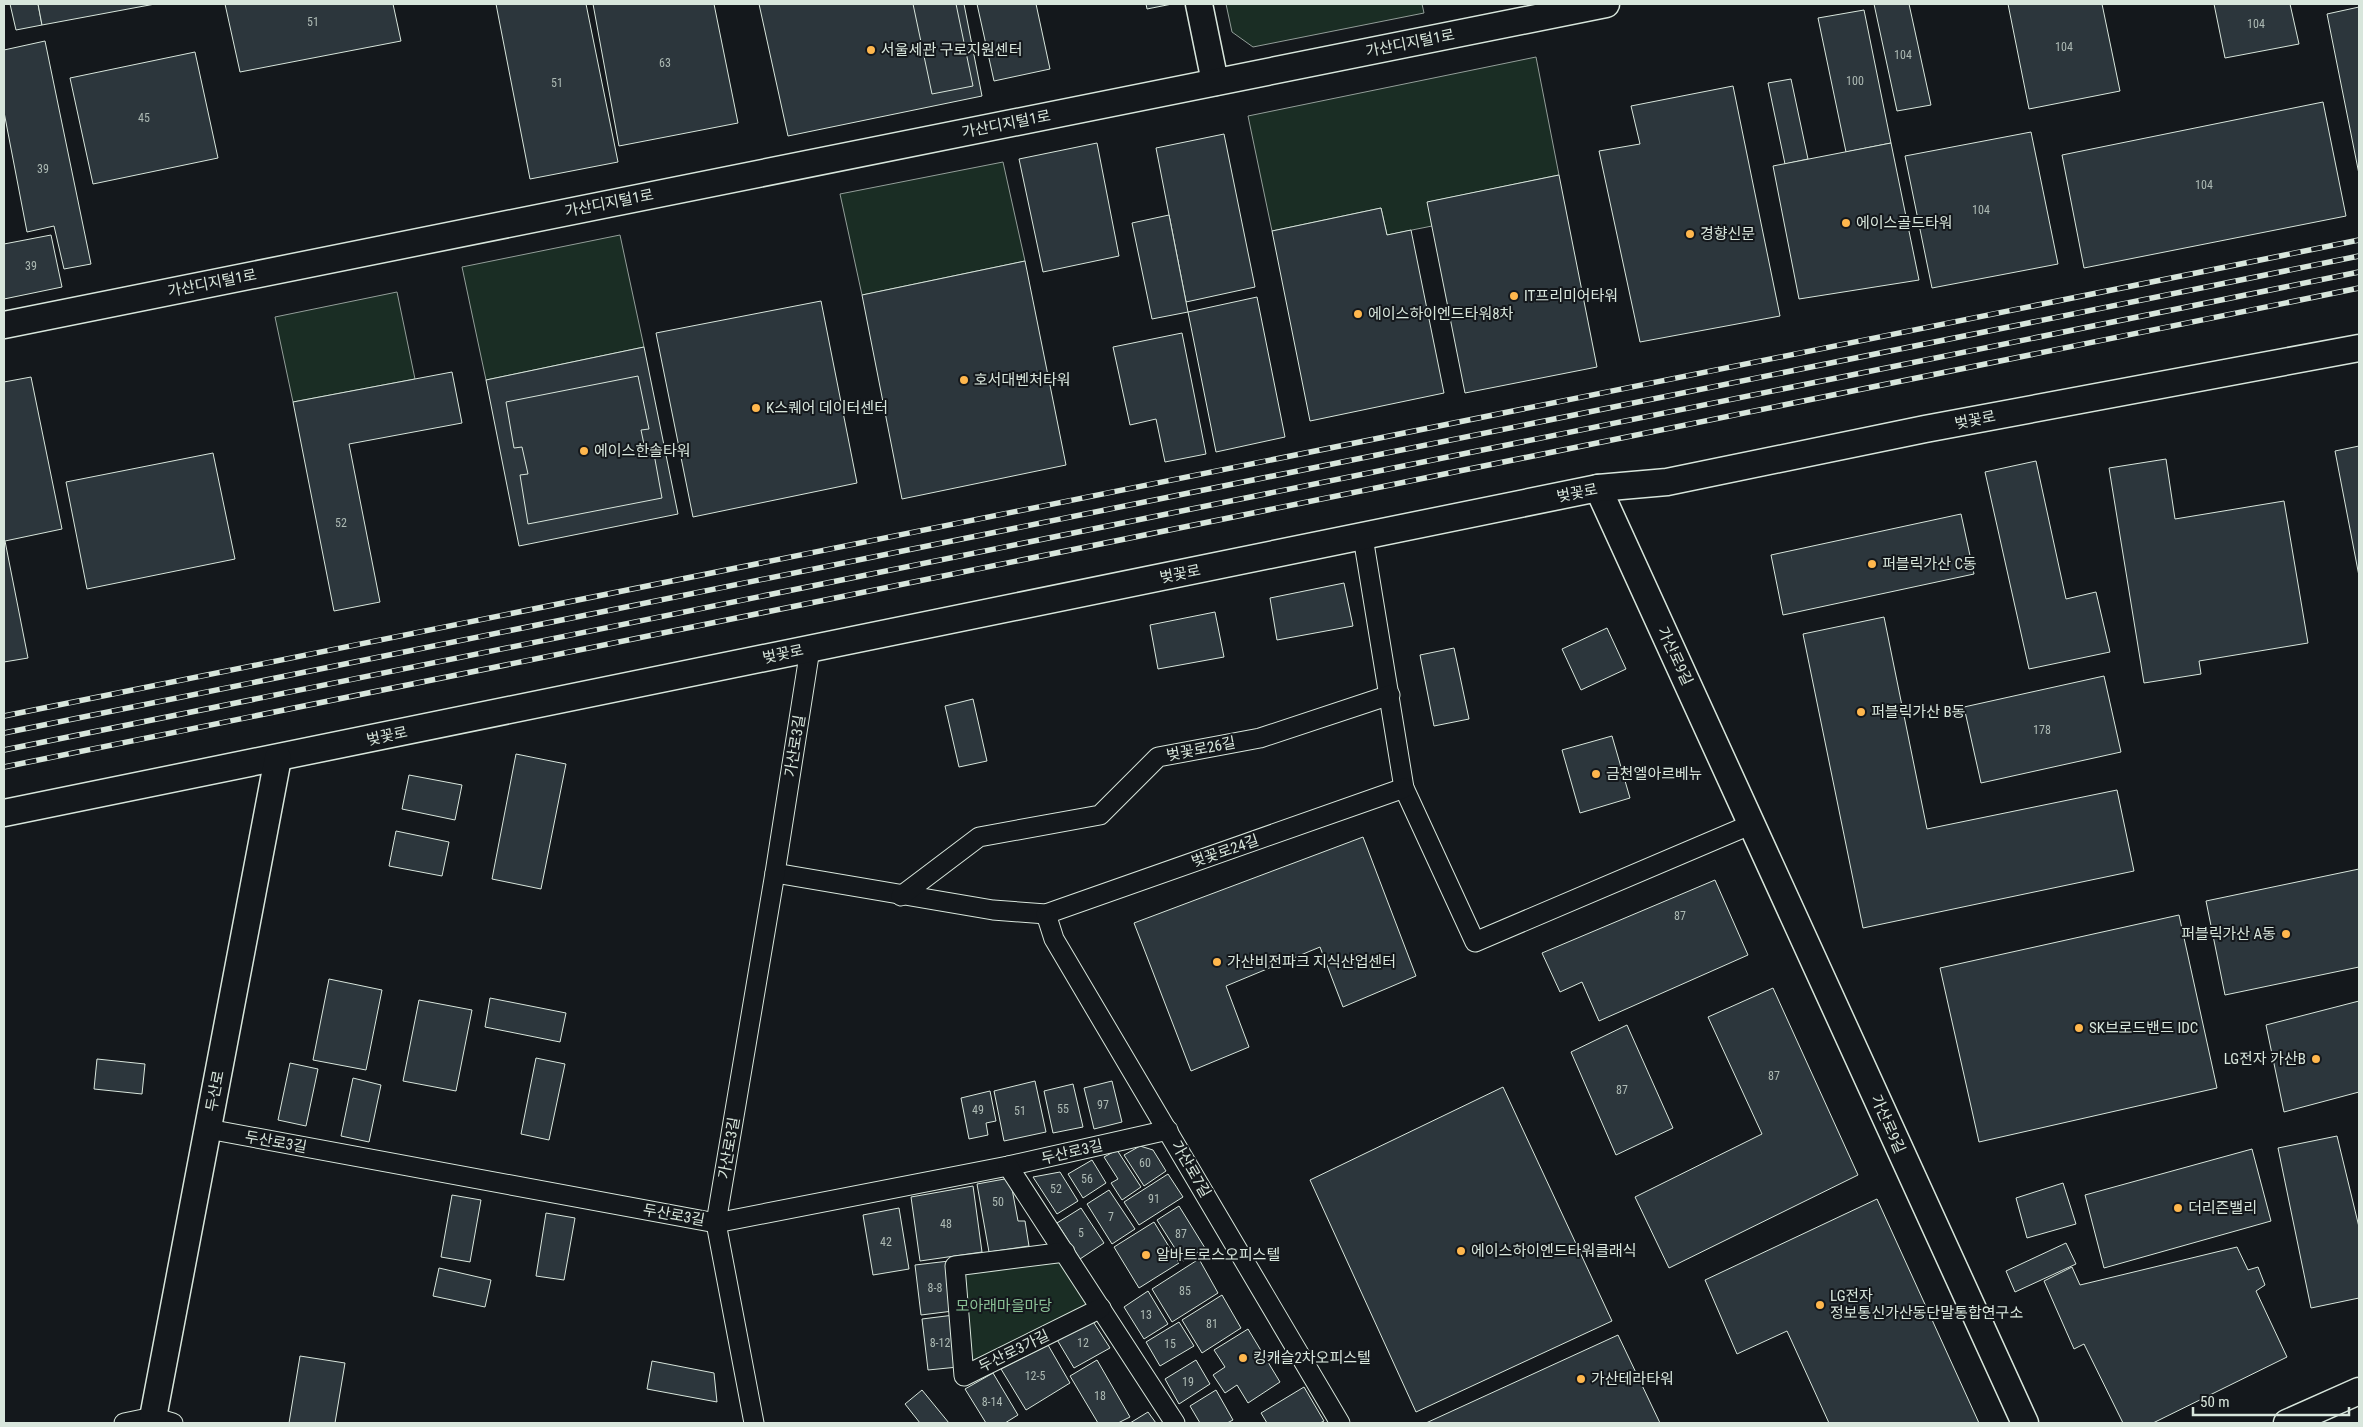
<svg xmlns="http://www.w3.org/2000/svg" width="2363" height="1427" viewBox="0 0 2363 1427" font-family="'Roboto Condensed','Noto Sans KR',sans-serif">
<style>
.green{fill:#1a2d24;stroke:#939e99}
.building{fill:#2c363c;stroke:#d8e6dc}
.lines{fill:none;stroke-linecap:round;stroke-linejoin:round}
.street-casing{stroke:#d8e6dc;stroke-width:21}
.secondary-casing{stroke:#d8e6dc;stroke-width:29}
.street{stroke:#14181c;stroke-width:19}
.secondary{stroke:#14181c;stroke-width:26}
.rail-casing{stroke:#d8e6dc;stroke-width:5.5}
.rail{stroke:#14181c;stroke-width:4;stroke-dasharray:11;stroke-linecap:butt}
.poi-dot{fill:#ffb74d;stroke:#14181c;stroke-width:2}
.labels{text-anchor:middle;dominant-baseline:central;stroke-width:4;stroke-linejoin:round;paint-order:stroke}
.number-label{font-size:12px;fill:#adbab4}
.street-label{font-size:15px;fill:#d8e6dc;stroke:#14181c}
.poi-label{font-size:15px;fill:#d8e6dc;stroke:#14181c;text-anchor:start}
.park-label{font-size:15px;fill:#8ac095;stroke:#14181c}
</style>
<rect width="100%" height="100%" fill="#14181c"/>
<g class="green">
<polygon points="1226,4 1422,4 1424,13 1253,47 1232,32"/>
<polygon points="1536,57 1559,175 1428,202 1432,226 1387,235 1381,208 1272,231 1248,116"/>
<polygon points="1003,162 1025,261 862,295 840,194"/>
<polygon points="620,235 644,347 486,380 462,267"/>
<polygon points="397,292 415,379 293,402 275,317"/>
<polygon points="1065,1252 1101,1308 964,1376 955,1266"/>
</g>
<g class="building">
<polygon points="10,4 38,4 42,25 16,30"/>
<polygon points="38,4 155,4 42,25"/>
<polygon points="225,4 393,4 401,41 240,72"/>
<polygon points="496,4 586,4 618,162 530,179"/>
<polygon points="593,4 714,4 738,123 619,146"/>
<polygon points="759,4 964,4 982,96 788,136"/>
<polygon points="913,4 956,4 973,86 932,94"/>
<polygon points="977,4 1036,4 1050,69 994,81"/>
<polygon points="1146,4 1172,4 1147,9"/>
<polygon points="1874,4 1909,4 1931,105 1897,111"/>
<polygon points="2008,4 2102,4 2120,91 2029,109"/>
<polygon points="2214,4 2290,4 2299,44 2225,58"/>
<polygon points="2359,7 2359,174 2327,14"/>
<polygon points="1864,10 1891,143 1846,152 1818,18"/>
<polygon points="45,41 91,264 64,269 54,226 27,232 4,112 4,50"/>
<polygon points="195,52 218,158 93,184 70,78"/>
<polygon points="1791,79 1808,159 1785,164 1768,83"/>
<polygon points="1733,86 1780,316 1640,342 1599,151 1640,144 1631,106"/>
<polygon points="2323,102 2346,216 2084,268 2062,155"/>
<polygon points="2031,132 2058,264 1932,288 1905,156"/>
<polygon points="1224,134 1255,287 1186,302 1156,148"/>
<polygon points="1097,143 1119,256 1043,272 1019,159"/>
<polygon points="1891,143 1919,280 1799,299 1773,166"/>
<polygon points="1559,175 1597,367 1465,393 1427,202"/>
<polygon points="1381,208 1387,235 1411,230 1444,393 1310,421 1272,231"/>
<polygon points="1169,215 1188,312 1152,319 1132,223"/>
<polygon points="51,235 62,287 4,299 4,244"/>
<polygon points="1025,261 1066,465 902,499 862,295"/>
<polygon points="1257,297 1285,437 1216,452 1188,312"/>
<polygon points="821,301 857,483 693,517 656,333"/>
<polygon points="1182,333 1206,454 1165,462 1156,419 1130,425 1113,347"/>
<polygon points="644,347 678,514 519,546 486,380"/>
<polygon points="452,372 462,423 349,444 380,602 334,611 293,402"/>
<polygon points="638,376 649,429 641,430 646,454 654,454 662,498 528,524 520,475 528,474 522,447 514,448 506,402"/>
<polygon points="31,377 62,529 5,541 28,658 4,662 4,382"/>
<polygon points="2359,446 2359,576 2335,451"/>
<polygon points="213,453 235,559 87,589 66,482"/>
<polygon points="2166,459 2175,519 2284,501 2308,643 2199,661 2201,674 2144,683 2109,468"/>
<polygon points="2036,461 2066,599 2096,592 2110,652 2029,669 1985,472"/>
<polygon points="1961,514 1974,574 1783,615 1771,555"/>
<polygon points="1344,583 1353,626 1277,640 1270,598"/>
<polygon points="1215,612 1224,657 1158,669 1150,625"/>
<polygon points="1884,617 1927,829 2117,790 2134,871 1863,928 1803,634"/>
<polygon points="1607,628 1626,669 1581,690 1562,649"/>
<polygon points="1454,648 1469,719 1434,726 1420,655"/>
<polygon points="2104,676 2121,752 1981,783 1964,707"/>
<polygon points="973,699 987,761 959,767 945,706"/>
<polygon points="1612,736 1630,798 1580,813 1562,750"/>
<polygon points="516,754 566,764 541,889 492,879"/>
<polygon points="409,775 462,785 455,820 402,809"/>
<polygon points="396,831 449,842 442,876 389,866"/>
<polygon points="1363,837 1416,976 1343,1007 1320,947 1226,986 1249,1047 1191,1071 1134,923"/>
<polygon points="2359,869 2359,967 2225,995 2206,901"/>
<polygon points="1715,880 1748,955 1599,1021 1582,982 1560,992 1542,953"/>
<polygon points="2179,915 2217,1088 1979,1142 1940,968"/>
<polygon points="329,979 382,990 366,1070 313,1060"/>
<polygon points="1773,988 1858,1175 1669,1268 1635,1197 1762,1134 1708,1017"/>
<polygon points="490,998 566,1013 560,1042 485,1027"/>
<polygon points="419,1000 472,1010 456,1091 403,1081"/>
<polygon points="2359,1001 2359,1092 2284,1112 2266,1025"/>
<polygon points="1627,1025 1673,1128 1616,1155 1571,1052"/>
<polygon points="536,1058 565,1064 549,1140 521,1134"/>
<polygon points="97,1059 145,1064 142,1094 94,1089"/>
<polygon points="290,1063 318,1069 306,1126 278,1120"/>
<polygon points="353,1078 381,1085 369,1142 341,1136"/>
<polygon points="1035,1081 1046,1132 1004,1141 994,1091"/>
<polygon points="1112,1081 1122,1122 1094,1129 1084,1088"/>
<polygon points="1073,1084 1083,1127 1053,1133 1044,1091"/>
<polygon points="1503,1087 1612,1321 1416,1412 1310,1180"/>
<polygon points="990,1091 996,1121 986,1123 988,1135 969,1139 961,1098"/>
<polygon points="2337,1136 2359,1227 2359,1298 2311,1308 2278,1148"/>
<polygon points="1140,1146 1153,1150 1166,1171 1144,1186 1124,1155"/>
<polygon points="2252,1149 2271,1221 2104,1268 2085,1195"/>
<polygon points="1117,1150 1141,1187 1122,1200 1111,1183 1118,1179 1104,1157"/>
<polygon points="1092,1160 1106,1183 1083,1198 1068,1174"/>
<polygon points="1060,1172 1078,1201 1057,1214 1033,1177"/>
<polygon points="1168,1174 1183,1197 1139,1225 1124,1202"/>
<polygon points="1010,1178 1018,1221 1025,1221 1029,1246 989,1252 977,1184"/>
<polygon points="2063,1183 2076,1224 2027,1238 2016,1198"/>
<polygon points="973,1186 982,1252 920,1261 911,1197"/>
<polygon points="1109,1190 1135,1229 1112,1244 1087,1204"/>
<polygon points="452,1195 481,1200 470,1262 441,1257"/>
<polygon points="1877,1199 1979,1423 1829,1423 1787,1331 1737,1354 1705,1280"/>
<polygon points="1179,1206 1205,1248 1183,1261 1157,1220"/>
<polygon points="899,1208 909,1269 873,1275 863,1215"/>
<polygon points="1081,1208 1104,1243 1080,1259 1057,1223"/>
<polygon points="546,1213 575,1218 564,1280 536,1276"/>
<polygon points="1154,1222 1179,1263 1139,1288 1114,1247"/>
<polygon points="2066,1243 2076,1264 2015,1292 2006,1271"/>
<polygon points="2237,1247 2248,1270 2258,1267 2265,1285 2256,1291 2287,1357 2153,1423 2123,1423 2084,1344 2074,1349 2044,1281 2072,1267 2080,1285"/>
<polygon points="1199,1259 1218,1293 1172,1322 1152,1289"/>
<polygon points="949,1261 953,1311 921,1315 915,1265"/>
<polygon points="439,1268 491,1280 485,1307 433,1296"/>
<polygon points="1148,1291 1168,1324 1144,1339 1124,1307"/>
<polygon points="1222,1295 1241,1328 1202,1353 1182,1320"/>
<polygon points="954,1315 958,1367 928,1370 922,1319"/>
<polygon points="1092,1320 1110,1348 1074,1368 1056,1338"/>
<polygon points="1179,1322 1194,1346 1160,1366 1146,1342"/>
<polygon points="1248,1329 1280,1382 1248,1403 1237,1385 1225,1393 1213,1375 1225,1367 1214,1350"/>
<polygon points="1618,1335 1660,1423 1426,1423"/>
<polygon points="1048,1345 1070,1383 1026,1410 1001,1369"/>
<polygon points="300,1356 345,1363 335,1423 289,1423"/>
<polygon points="1097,1360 1130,1417 1118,1423 1098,1423 1070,1376"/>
<polygon points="1196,1360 1210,1384 1179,1404 1165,1379"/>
<polygon points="652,1361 714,1373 717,1402 647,1389"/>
<polygon points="993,1373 1018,1415 1005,1423 986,1423 965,1389"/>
<polygon points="1304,1387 1324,1421 1320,1423 1267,1423 1261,1413"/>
<polygon points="922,1390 949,1423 920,1423 905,1404"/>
<polygon points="1216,1390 1233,1420 1227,1423 1200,1423 1190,1406"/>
<polygon points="1148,1412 1156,1423 1130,1423"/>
</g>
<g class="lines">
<g class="street-casing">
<g id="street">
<polyline points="1363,537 1404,788 1475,942 1752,824"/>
<polyline points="775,873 993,910 1046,914 1404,788"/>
<polyline points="901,896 979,837 1100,815 1158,757 1260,738 1390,695"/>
<polyline points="1046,914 1054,939 1340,1423"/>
<polyline points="208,1129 716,1223 1008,1166 1168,1130"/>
<polyline points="1008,1166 1175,1423"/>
<polyline points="1065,1252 955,1266 964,1376 1101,1308"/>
<polyline points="124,1423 153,1417 173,1423"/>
<polyline points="754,1423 716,1223 775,873 810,649"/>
</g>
</g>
<g class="secondary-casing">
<g id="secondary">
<polyline points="1199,4 1215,82"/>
<polyline points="4,325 1606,4"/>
<polyline points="1598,488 2025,1423"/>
<polyline points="4,813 1598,488 1667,482 1925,429 2359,348"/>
<polyline points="152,1423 278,758"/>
<polyline points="2287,1423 2359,1391"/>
</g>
</g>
<use href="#street" class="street"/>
<use href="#secondary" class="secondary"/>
<g class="rail-casing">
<g id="rail">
<polyline points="4,716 2359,240"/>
<polyline points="4,733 2359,256"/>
<polyline points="4,750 2359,272"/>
<polyline points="4,767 2359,288"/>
</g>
</g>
<use href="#rail" class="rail"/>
</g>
<g class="poi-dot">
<circle cx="871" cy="50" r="5"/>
<circle cx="1846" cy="223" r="5"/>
<circle cx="1690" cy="234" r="5"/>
<circle cx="1514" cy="296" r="5"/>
<circle cx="1358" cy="314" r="5"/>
<circle cx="964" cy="380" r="5"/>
<circle cx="756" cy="408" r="5"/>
<circle cx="584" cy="451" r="5"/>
<circle cx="1872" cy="564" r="5"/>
<circle cx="1861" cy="712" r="5"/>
<circle cx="1596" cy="774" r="5"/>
<circle cx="2286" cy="934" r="5"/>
<circle cx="1217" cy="962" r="5"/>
<circle cx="2079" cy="1028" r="5"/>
<circle cx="2316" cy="1059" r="5"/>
<circle cx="2178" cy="1208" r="5"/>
<circle cx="1461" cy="1251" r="5"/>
<circle cx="1146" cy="1255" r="5"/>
<circle cx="1820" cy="1305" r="5"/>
<circle cx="1243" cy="1358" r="5"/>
<circle cx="1581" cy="1379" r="5"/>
</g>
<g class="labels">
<g class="number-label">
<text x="313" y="22">51</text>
<text x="2256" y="24">104</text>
<text x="2064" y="47">104</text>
<text x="1903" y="55">104</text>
<text x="665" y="63">63</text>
<text x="1855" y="81">100</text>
<text x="557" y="83">51</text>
<text x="144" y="118">45</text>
<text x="43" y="169">39</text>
<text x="2204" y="185">104</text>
<text x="1981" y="210">104</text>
<text x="31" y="266">39</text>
<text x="341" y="523">52</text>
<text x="2042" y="730">178</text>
<text x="1680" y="916">87</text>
<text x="1774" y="1076">87</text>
<text x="1622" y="1090">87</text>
<text x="1103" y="1105">97</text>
<text x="1063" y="1109">55</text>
<text x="978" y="1110">49</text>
<text x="1020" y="1111">51</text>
<text x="1145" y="1163">60</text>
<text x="1087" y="1179">56</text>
<text x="1056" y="1189">52</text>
<text x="1154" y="1199">91</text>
<text x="998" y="1202">50</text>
<text x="1111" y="1217">7</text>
<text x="946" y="1224">48</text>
<text x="1081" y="1233">5</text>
<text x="1181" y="1234">87</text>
<text x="886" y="1242">42</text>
<text x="935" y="1288">8-8</text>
<text x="1185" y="1291">85</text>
<text x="1146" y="1315">13</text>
<text x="1212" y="1324">81</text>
<text x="940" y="1343">8-12</text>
<text x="1083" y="1343">12</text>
<text x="1170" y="1344">15</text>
<text x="1035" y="1376">12-5</text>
<text x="1188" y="1382">19</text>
<text x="1100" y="1396">18</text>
<text x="992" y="1402">8-14</text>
</g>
<g class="street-label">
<text transform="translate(1410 43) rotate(-11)">가산디지털1로</text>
<text transform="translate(1006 124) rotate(-11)">가산디지털1로</text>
<text transform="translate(609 203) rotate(-11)">가산디지털1로</text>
<text transform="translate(212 283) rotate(-11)">가산디지털1로</text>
<text transform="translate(1975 420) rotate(-11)">벚꽃로</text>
<text transform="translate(1577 493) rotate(-11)">벚꽃로</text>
<text transform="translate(1180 574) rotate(-11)">벚꽃로</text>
<text transform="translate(783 654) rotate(-12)">벚꽃로</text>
<text transform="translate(1675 656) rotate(65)">가산로9길</text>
<text transform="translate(387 736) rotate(-12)">벚꽃로</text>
<text transform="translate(795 746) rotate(-81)">가산로3길</text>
<text transform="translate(1201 749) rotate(-11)">벚꽃로26길</text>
<text transform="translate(1225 851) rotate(-19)">벚꽃로24길</text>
<text transform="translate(215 1091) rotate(-79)">두산로</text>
<text transform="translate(1888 1124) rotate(66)">가산로9길</text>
<text transform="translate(276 1142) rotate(10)">두산로3길</text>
<text transform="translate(729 1148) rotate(-80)">가산로3길</text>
<text transform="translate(1072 1152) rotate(-13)">두산로3길</text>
<text transform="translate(1191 1169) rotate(60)">가산로7길</text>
<text transform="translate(674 1215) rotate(10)">두산로3길</text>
<text transform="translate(1014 1351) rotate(-26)">두산로3가길</text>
</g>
<g class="poi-label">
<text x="881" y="50">서울세관 구로지원센터</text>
<text x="1856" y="223">에이스골드타워</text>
<text x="1700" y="234">경향신문</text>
<text x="1524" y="296">IT프리미어타워</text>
<text x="1368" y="314">에이스하이엔드타워8차</text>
<text x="974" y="380">호서대벤처타워</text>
<text x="766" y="408">K스퀘어 데이터센터</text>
<text x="594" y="451">에이스한솔타워</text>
<text x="1882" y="564">퍼블릭가산 C동</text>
<text x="1871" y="712">퍼블릭가산 B동</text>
<text x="1606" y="774">금천엘아르베뉴</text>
<text x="2276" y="934" text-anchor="end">퍼블릭가산 A동</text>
<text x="1227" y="962">가산비전파크 지식산업센터</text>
<text x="2089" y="1028">SK브로드밴드 IDC</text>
<text x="2306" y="1059" text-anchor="end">LG전자 가산B</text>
<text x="2188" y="1208">더리즌밸리</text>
<text x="1471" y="1251">에이스하이엔드타워클래식</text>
<text x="1156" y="1255">알바트로스오피스텔</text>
<text x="1830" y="1296">LG전자<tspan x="1830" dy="17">정보통신가산동단말통합연구소</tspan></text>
<text x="1253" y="1358">킹캐슬2차오피스텔</text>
<text x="1591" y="1379">가산테라타워</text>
</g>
<g class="park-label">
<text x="1004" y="1306">모아래마을마당</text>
</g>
</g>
<rect width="2363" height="1427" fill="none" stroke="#d8e6dc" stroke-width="10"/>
<path d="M2193 1407v8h156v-8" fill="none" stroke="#d8e6dc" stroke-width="2.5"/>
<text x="2200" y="1407" font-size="15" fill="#d8e6dc" stroke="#14181c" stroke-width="4" paint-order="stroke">50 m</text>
</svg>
